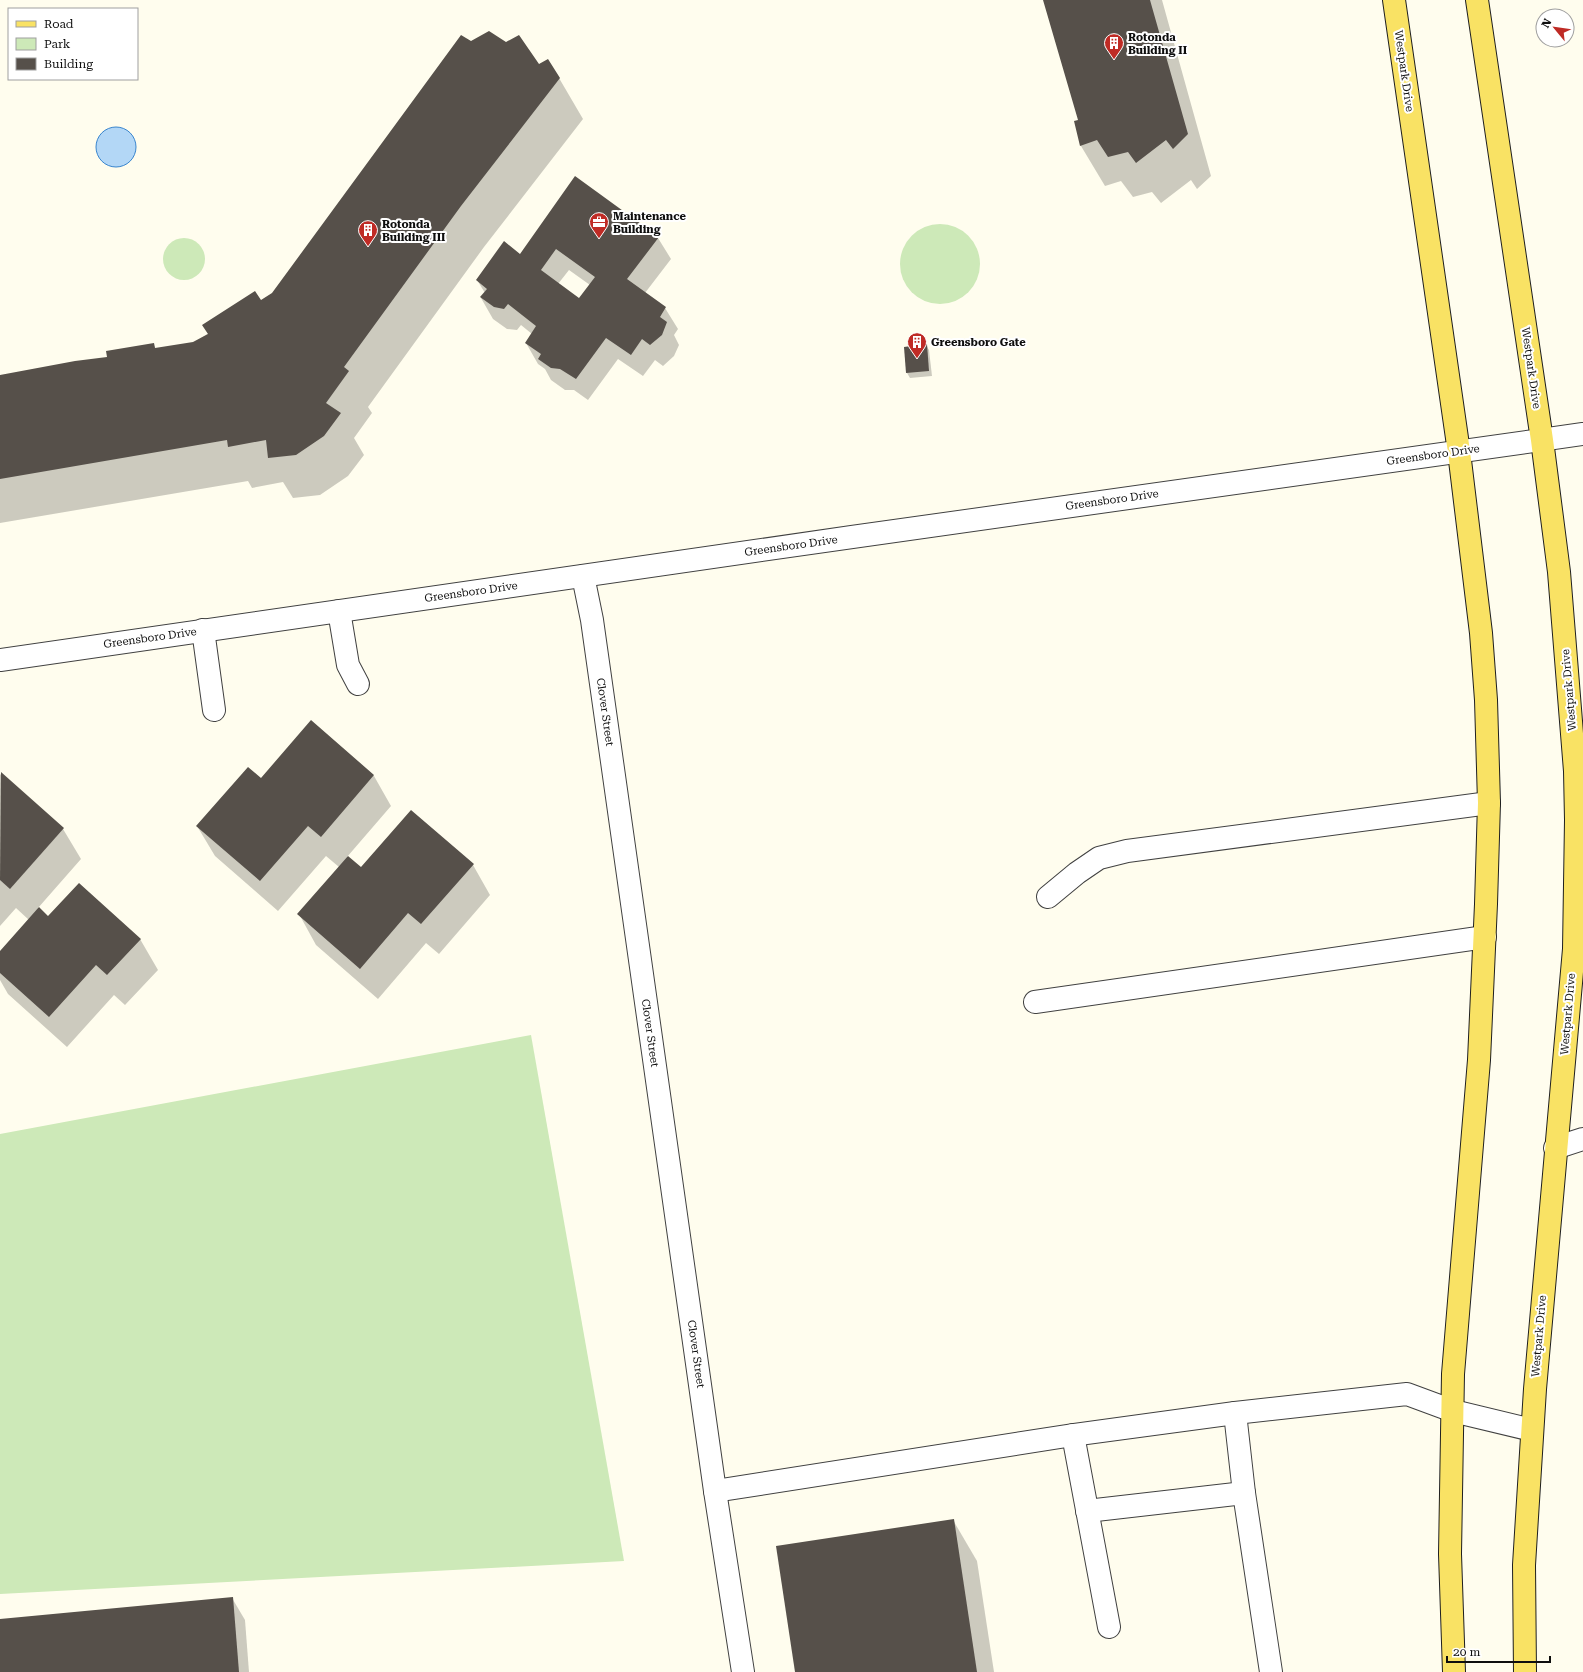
<svg xmlns="http://www.w3.org/2000/svg" width="1583" height="1672" viewBox="0 0 1583 1672" font-family="'Roboto Serif',serif">
<style>
.green{fill:#cde9b8}
.water{fill:#b3d7f6;stroke:#3985ce}
.shadow{fill:#0003;fill-rule:evenodd}
.building{fill:#56504a;fill-rule:evenodd}
.lines{fill:none;stroke-linecap:round;stroke-linejoin:round}
.minor-casing{stroke:#414141;stroke-width:24}
.major-casing{stroke:#1f1f1f;stroke-width:24}
.minor{stroke:#fff;stroke-width:22}
.major{stroke:#f9e264;stroke-width:22}
.labels{text-anchor:middle;dominant-baseline:central;stroke-width:4;stroke-linejoin:round;paint-order:stroke}
.poi-label{font-size:11px;font-weight:bold;fill:#0e0e0e;stroke:#fff;text-anchor:start}
.street-label{font-size:11px;fill:#0e0e0e;stroke:#fff}
</style>
<rect width="100%" height="100%" fill="#fffdee"/>
<g class="green">
<circle cx="940" cy="264" r="40"/>
<circle cx="184" cy="259" r="21"/>
<polygon points="531,1035 624,1561 0,1594 0,1134"/>
</g>
<circle class="water" cx="116" cy="147" r="20"/>
<g class="shadow">
<polygon points="1044,0 1162,0 1211,176 1197,189 1191,180 1161,203 1152,192 1133,197 1121,181 1105,186 1081,146 1075,122 1080,121"/>
<polygon points="471,42 538,66 559,78 583,119 484,247 368,407 372,413 354,438 364,455 348,476 320,495 293,498 283,482 252,488 248,481 0,523 0,376 108,358 153,344 156,349 193,343 273,293"/>
<path d="M575,178L658,238L671,259L645,293L665,308L678,329L674,335L679,345L674,356L663,366L655,360L643,376L618,359L588,400L574,390H565L551,380L545,369L538,364L526,343L532,334L521,325L517,330L507,329L493,319L481,298L485,293L477,280L521,255ZM569,270L590,285L579,300L558,284Z"/>
<polygon points="926,345 929,350 932,376 910,378 907,373 905,347"/>
<polygon points="311,722 374,776 391,806 347,857 361,869 473,865 490,895 439,954 426,943 378,999 316,945 299,914 339,867 326,856 278,911 215,856 197,826 261,779"/>
<polygon points="0,774 63,829 81,859 38,908 48,917 140,939 158,970 125,1005 114,995 67,1047 8,994 0,980 0,953 29,920 16,908 0,926"/>
<polygon points="953,1520 977,1561 994,1672 796,1672"/>
<polygon points="232,1598 245,1620 249,1672 0,1672 0,1620"/>
</g>
<g class="building">
<polygon points="1043,0 1150,0 1188,134 1173,149 1166,140 1136,163 1128,152 1108,157 1097,140 1080,146 1074,121 1078,120"/>
<polygon points="489,31 506,42 519,35 539,64 548,59 560,78 461,206 344,367 349,371 326,403 341,413 324,436 296,455 268,458 266,440 228,447 227,440 0,479 0,375 75,361 107,357 106,351 154,343 155,348 193,342 208,334 202,325 255,291 261,300 272,293 461,35 471,41"/>
<path d="M575,176L659,237L627,279L666,307L660,317L667,322L662,335L650,345L642,339L631,355L606,338L576,379L560,369L551,368L538,359L541,354L525,343L536,326L508,304L504,309L494,307L480,297L487,289L476,280L504,241L520,254ZM556,249L595,277L579,298L541,270Z"/>
<polygon points="927,344 929,371 906,373 904,347"/>
<polygon points="311,720 374,775 321,837 308,826 260,881 196,826 248,767 261,778"/>
<polygon points="1,772 64,828 10,889 0,880"/>
<polygon points="411,810 474,864 421,924 408,913 360,969 297,914 348,856 361,867"/>
<polygon points="79,883 141,939 107,975 96,965 49,1017 0,973 0,951 39,907 48,916"/>
<polygon points="954,1519 977,1672 795,1672 776,1546"/>
<polygon points="233,1597 239,1672 0,1672 0,1619"/>
</g>
<g class="lines">
<g class="minor-casing">
<g id="minor">
<polyline points="583,576 592,620 715,1491 743,1672"/>
<polyline points="339,611 348,665 358,684"/>
<polyline points="203,630 214,710"/>
<polyline points="0,660 852,537 1583,434"/>
<polyline points="1048,897 1077,873 1099,858 1127,851 1489,803"/>
<polyline points="1035,1002 1485,937"/>
<polyline points="1555,1148 1583,1139"/>
<polyline points="1235,1413 1244,1493 1271,1672"/>
<polyline points="1073,1435 1109,1627"/>
<polyline points="715,1491 1073,1435 1235,1413 1407,1394 1453,1411 1532,1430"/>
<polyline points="1087,1511 1244,1493"/>
</g>
</g>
<g class="major-casing">
<g id="major">
<polyline points="1394,0 1459,452 1481,633 1486,700 1489,803 1486,904 1479,1060 1453,1374 1450,1554 1454,1672"/>
<polyline points="1477,0 1542,440 1559,572 1575,771 1576,820 1574,949 1535,1389 1524,1565 1525,1672"/>
</g>
</g>
<use href="#minor" class="minor"/>
<use href="#major" class="major"/>
</g>
<defs>
<g id="building-pin" transform="scale(1)"><path d="M0 17L-7.5 6A9.5 9.5 0 1 1 7.5 6Z" fill="#bf2b25" stroke="#fff"/><path d="M-4-6H4V6H1V3H-1V6H-4ZM-2.5-4.3h1.7v1.8h-1.7ZM.8-4.3h1.7v1.8H.8ZM-2.5-1h1.7V.8h-1.7ZM.8-1h1.7V.8H.8Z" fill="#fff"/></g>
<g id="office-pin" transform="scale(1)"><path d="M0 17L-7.5 6A9.5 9.5 0 1 1 7.5 6Z" fill="#bf2b25" stroke="#fff"/><path d="M-6-3h4V-5.5h4V-3h4V5H-6ZM-1-4.5V-3h2v-1.5ZM-6 0V1H6V0Z" fill="#fff"/></g>
</defs>
<g fill-rule="evenodd">
<use href="#building-pin" x="1114" y="43"/>
<use href="#office-pin" x="599" y="222"/>
<use href="#building-pin" x="368" y="230"/>
<use href="#building-pin" x="917" y="342"/>
</g>
<g class="labels">
<g class="poi-label">
<text x="1128" y="37">Rotonda<tspan x="1128" dy="13">Building II</tspan></text>
<text x="613" y="216">Maintenance<tspan x="613" dy="13">Building</tspan></text>
<text x="382" y="224">Rotonda<tspan x="382" dy="13">Building III</tspan></text>
<text x="931" y="342">Greensboro Gate</text>
</g>
<g class="street-label">
<text transform="translate(1404 71) rotate(82)">Westpark Drive</text>
<text transform="translate(1531 368) rotate(82)">Westpark Drive</text>
<text transform="translate(1433 455) rotate(-8)">Greensboro Drive</text>
<text transform="translate(1112 500) rotate(-8)">Greensboro Drive</text>
<text transform="translate(791 546) rotate(-8)">Greensboro Drive</text>
<text transform="translate(471 592) rotate(-8)">Greensboro Drive</text>
<text transform="translate(150 638) rotate(-8)">Greensboro Drive</text>
<text transform="translate(1569 690) rotate(-95)">Westpark Drive</text>
<text transform="translate(605 712) rotate(82)">Clover Street</text>
<text transform="translate(1568 1014) rotate(-85)">Westpark Drive</text>
<text transform="translate(650 1033) rotate(82)">Clover Street</text>
<text transform="translate(1539 1336) rotate(-85)">Westpark Drive</text>
<text transform="translate(696 1354) rotate(82)">Clover Street</text>
</g>
</g>
<rect x="8" y="8" width="130" height="72" fill="#ffffff" stroke="#9f9f9f"/>
<rect x="16" y="21" width="20" height="6" fill="#f9e264" stroke="#9f9f9f"/>
<text x="44" y="28" font-size="12" fill="#0e0e0e">Road</text>
<rect x="16" y="38" width="20" height="12" fill="#cde9b8" stroke="#9f9f9f"/>
<text x="44" y="48" font-size="12" fill="#0e0e0e">Park</text>
<rect x="16" y="58" width="20" height="12" fill="#56504a" stroke="#9f9f9f"/>
<text x="44" y="68" font-size="12" fill="#0e0e0e">Building</text>
<g transform="translate(1555 28) rotate(299)"><circle r="19" fill="#ffffff" stroke="#9f9f9f"/>
<path d="M0-3L7 15L0 10L-7 15Z" fill="#bf2b25"/>
<text y="-6" font-size="11" font-weight="bold" text-anchor="middle" fill="#0e0e0e">N</text>
</g>
<path d="M1447 1656v6h103v-6" fill="none" stroke="#0e0e0e" stroke-width="2"/>
<text x="1453" y="1656" font-size="12" fill="#0e0e0e" stroke="#ffffff" stroke-width="3" paint-order="stroke">20 m</text>
</svg>
